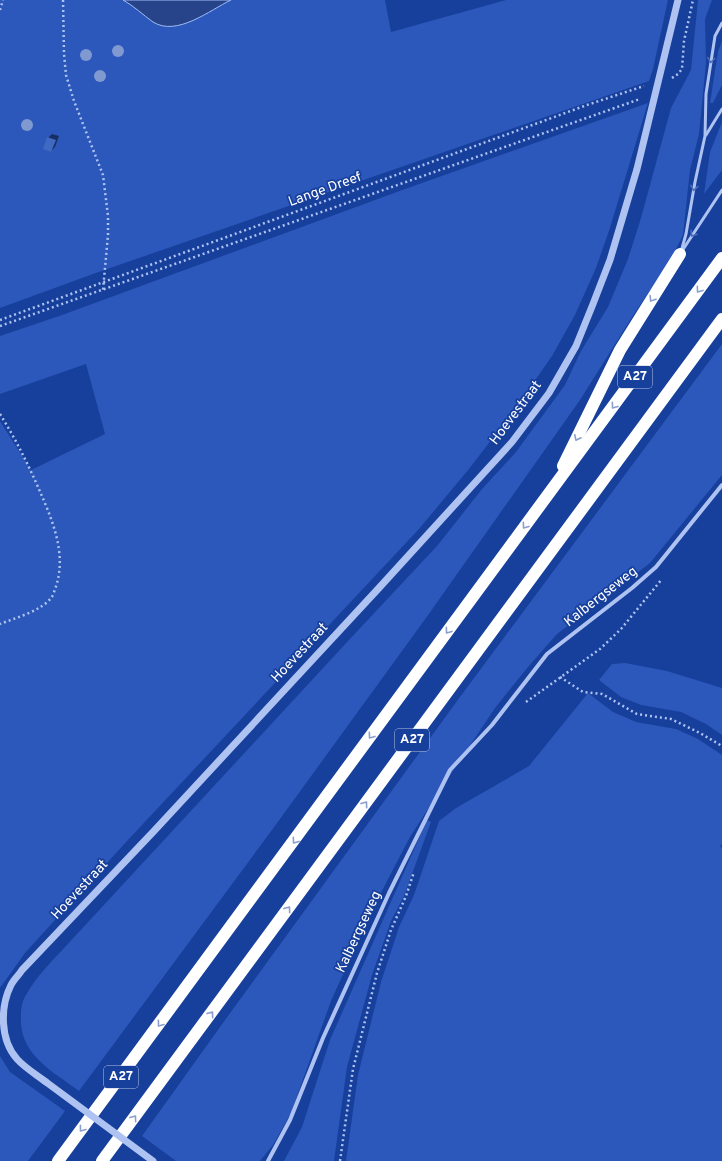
<svg xmlns="http://www.w3.org/2000/svg" width="722" height="1161" viewBox="0 0 722 1161" font-family="Overpass,sans-serif">
<style>
.green{fill:#2b58ba}
.water{fill:#27448b;stroke:#a1bcf5}
.shadow{fill:#0007}
.building{fill:#4069c2}
.lines{fill:none;stroke-linecap:round;stroke-linejoin:round}
.path{stroke:#aec3f2;stroke-width:2.5;stroke-dasharray:2 3;stroke-linecap:butt}
.service{stroke:#aec3f2;stroke-width:3}
.minor{stroke:#aec3f2;stroke-width:4}
.tertiary{stroke:#aec3f2;stroke-width:7}
.motorway{stroke:#fff;stroke-width:12}
.tertiary-bridge{stroke:#aec3f2;stroke-width:7}
.tree{fill:#8099d1}
.oneway{stroke:#4c6dba}
.oneway2{stroke:#8b9fce}
.labels{text-anchor:middle;dominant-baseline:central;stroke-width:3.5;stroke-linejoin:round;paint-order:stroke}
.shield{fill:#173f9c;stroke:#b9c5e1;stroke-width:1}
.shield-label{font-size:13px;font-weight:bold;fill:#fff}
.street-label{font-size:14px;fill:#fff;stroke:#173f9c}
</style>
<rect width="100%" height="100%" fill="#173f9c"/>
<g class="green">
<polygon points="0,0 385,0 391,32 506,0 668,0 653,69 649,81 93,274 0,308"/>
<path d="M698,0H712L705,19L706,63L699,134L690,170L683,235L670,261L634,314L580,400L426,618L272,830L79,1091C52,1071 18,1054 21,1015C21,1008 22,1001 26,995C36,977 51,962 65,947L348,641L437,546L482,489L516,452L565,385L581,351L608,307L628,259L641,218L671,108L691,70Z"/>
<polygon points="722,41 722,85 713,103 710,103 718,51"/>
<polygon points="648,103 609,231 596,268 575,315 552,356 518,405 469,469 419,529 128,840 25,953 0,988 0,421 31,470 105,434 86,364 0,394 0,336 62,315 405,189"/>
<polygon points="722,122 722,170 704,194 710,152"/>
<polygon points="722,344 722,475 650,563 557,634 528,667 495,708 435,798 410,837 372,910 331,1001 291,1113 273,1145 260,1161 176,1161 142,1136 225,1020 457,701"/>
<polygon points="625,663 667,671 722,688 722,735 706,724 681,712 641,705 621,697 599,680 612,664"/>
<polygon points="588,693 613,712 636,722 676,729 698,739 722,755 722,844 720,846 722,848 722,1161 346,1161 358,1075 381,982 399,927 414,895 439,821 456,808 529,766"/>
<polygon points="427,820 431,822 404,896 391,921 372,975 347,1067 334,1161 284,1161 302,1127 330,1040"/>
<polygon points="0,1056 10,1072 65,1111 28,1161 0,1161"/>
</g>
<path class="water" d="M123,0H231C210,10 177,37 153,22C143,15 134,6 123,0Z"/>
<polygon class="shadow" points="52,134 59,136 55,147 51,151 48,138"/>
<polygon class="building" points="47,137 56,140 51,152 43,149"/>
<g class="lines">
<g class="path">
<polyline points="63,0 64,54 66,75 74,101 103,175 108,216 108,235 103,290"/>
<polyline points="0,10 3,0"/>
<polyline points="672,78 678,74 682,69 684,41 693,0"/>
<polyline points="0,320 587,105 644,86"/>
<polyline points="0,326 640,99"/>
<path d="M0,414C15,438 27,462 38,487C52,519 68,555 55,589C54,592 53,596 51,598C41,611 15,618 0,624"/>
<polyline points="560,677 583,692 602,694 637,714 671,719 700,733 722,746"/>
<polyline points="526,702 600,649 621,629 662,579"/>
<polyline points="340,1161 353,1069 377,973 391,930 406,896 414,872"/>
</g>
<g class="service">
<polyline points="706,135 722,109"/>
<polyline points="682,251 722,190"/>
<polyline points="681,252 686,234 695,182 705,136 706,94 715,36 722,23"/>
</g>
<polyline class="minor" points="268,1161 290,1120 323,1038 389,893 450,770 492,725 547,654 632,588 656,567 722,485"/>
<path class="tertiary" d="M46,1082C37,1075 25,1068 17,1059C0,1040 0,1007 11,985C14,979 19,975 22,970L154,831L378,589L512,442L549,393L576,346L593,304L610,260L637,169L678,0"/>
<g class="motorway">
<polyline points="563,466 620,350 680,254"/>
<polyline points="58,1161 722,258"/>
<polyline points="102,1161 722,319"/>
</g>
<polyline class="tertiary-bridge" points="46,1082 153,1161"/>
</g>
<g class="tree">
<circle cx="118" cy="51" r="6"/>
<circle cx="86" cy="55" r="6"/>
<circle cx="100" cy="76" r="6"/>
<circle cx="27" cy="125" r="6"/>
</g>
<defs><path id="oneway-chevron" d="M-2-3.5L2.5 0L-2 3.5" fill="none" stroke-width="1.6" stroke-linecap="round" stroke-linejoin="round"/></defs>
<g class="oneway">
<use href="#oneway-chevron" transform="translate(711 60) rotate(98)"/>
<use href="#oneway-chevron" transform="translate(694 188) rotate(100)"/>
<use href="#oneway-chevron" transform="translate(693 234) rotate(123)"/>
</g>
<g class="oneway2">
<use href="#oneway-chevron" transform="translate(699 290) rotate(126)"/>
<use href="#oneway-chevron" transform="translate(652 299) rotate(122)"/>
<use href="#oneway-chevron" transform="translate(614 406) rotate(126)"/>
<use href="#oneway-chevron" transform="translate(577 438) rotate(116)"/>
<use href="#oneway-chevron" transform="translate(525 526) rotate(126)"/>
<use href="#oneway-chevron" transform="translate(448 631) rotate(126)"/>
<use href="#oneway-chevron" transform="translate(371 736) rotate(126)"/>
<use href="#oneway-chevron" transform="translate(365 804) rotate(-54)"/>
<use href="#oneway-chevron" transform="translate(295 841) rotate(126)"/>
<use href="#oneway-chevron" transform="translate(288 909) rotate(-54)"/>
<use href="#oneway-chevron" transform="translate(211 1014) rotate(-54)"/>
<use href="#oneway-chevron" transform="translate(160 1024) rotate(127)"/>
<use href="#oneway-chevron" transform="translate(134 1118) rotate(-54)"/>
<use href="#oneway-chevron" transform="translate(82 1129) rotate(127)"/>
</g>
<g class="labels">
<g class="shield">
<rect x="618" y="366" width="34" height="22" rx="3"/>
<rect x="395" y="729" width="34" height="22" rx="3"/>
<rect x="104" y="1066" width="34" height="22" rx="3"/>
</g>
<g class="shield-label">
<text x="635" y="377">A27</text>
<text x="412" y="740">A27</text>
<text x="121" y="1077">A27</text>
</g>
<g class="street-label">
<text transform="translate(325 190) rotate(-20)">Lange Dreef</text>
<text transform="translate(516 413) rotate(-53)">Hoevestraat</text>
<text transform="translate(601 597) rotate(-38)">Kalbergseweg</text>
<text transform="translate(300 653) rotate(-47)">Hoevestraat</text>
<text transform="translate(80 890) rotate(-47)">Hoevestraat</text>
<text transform="translate(359 932) rotate(-65)">Kalbergseweg</text>
</g>
</g>
</svg>
